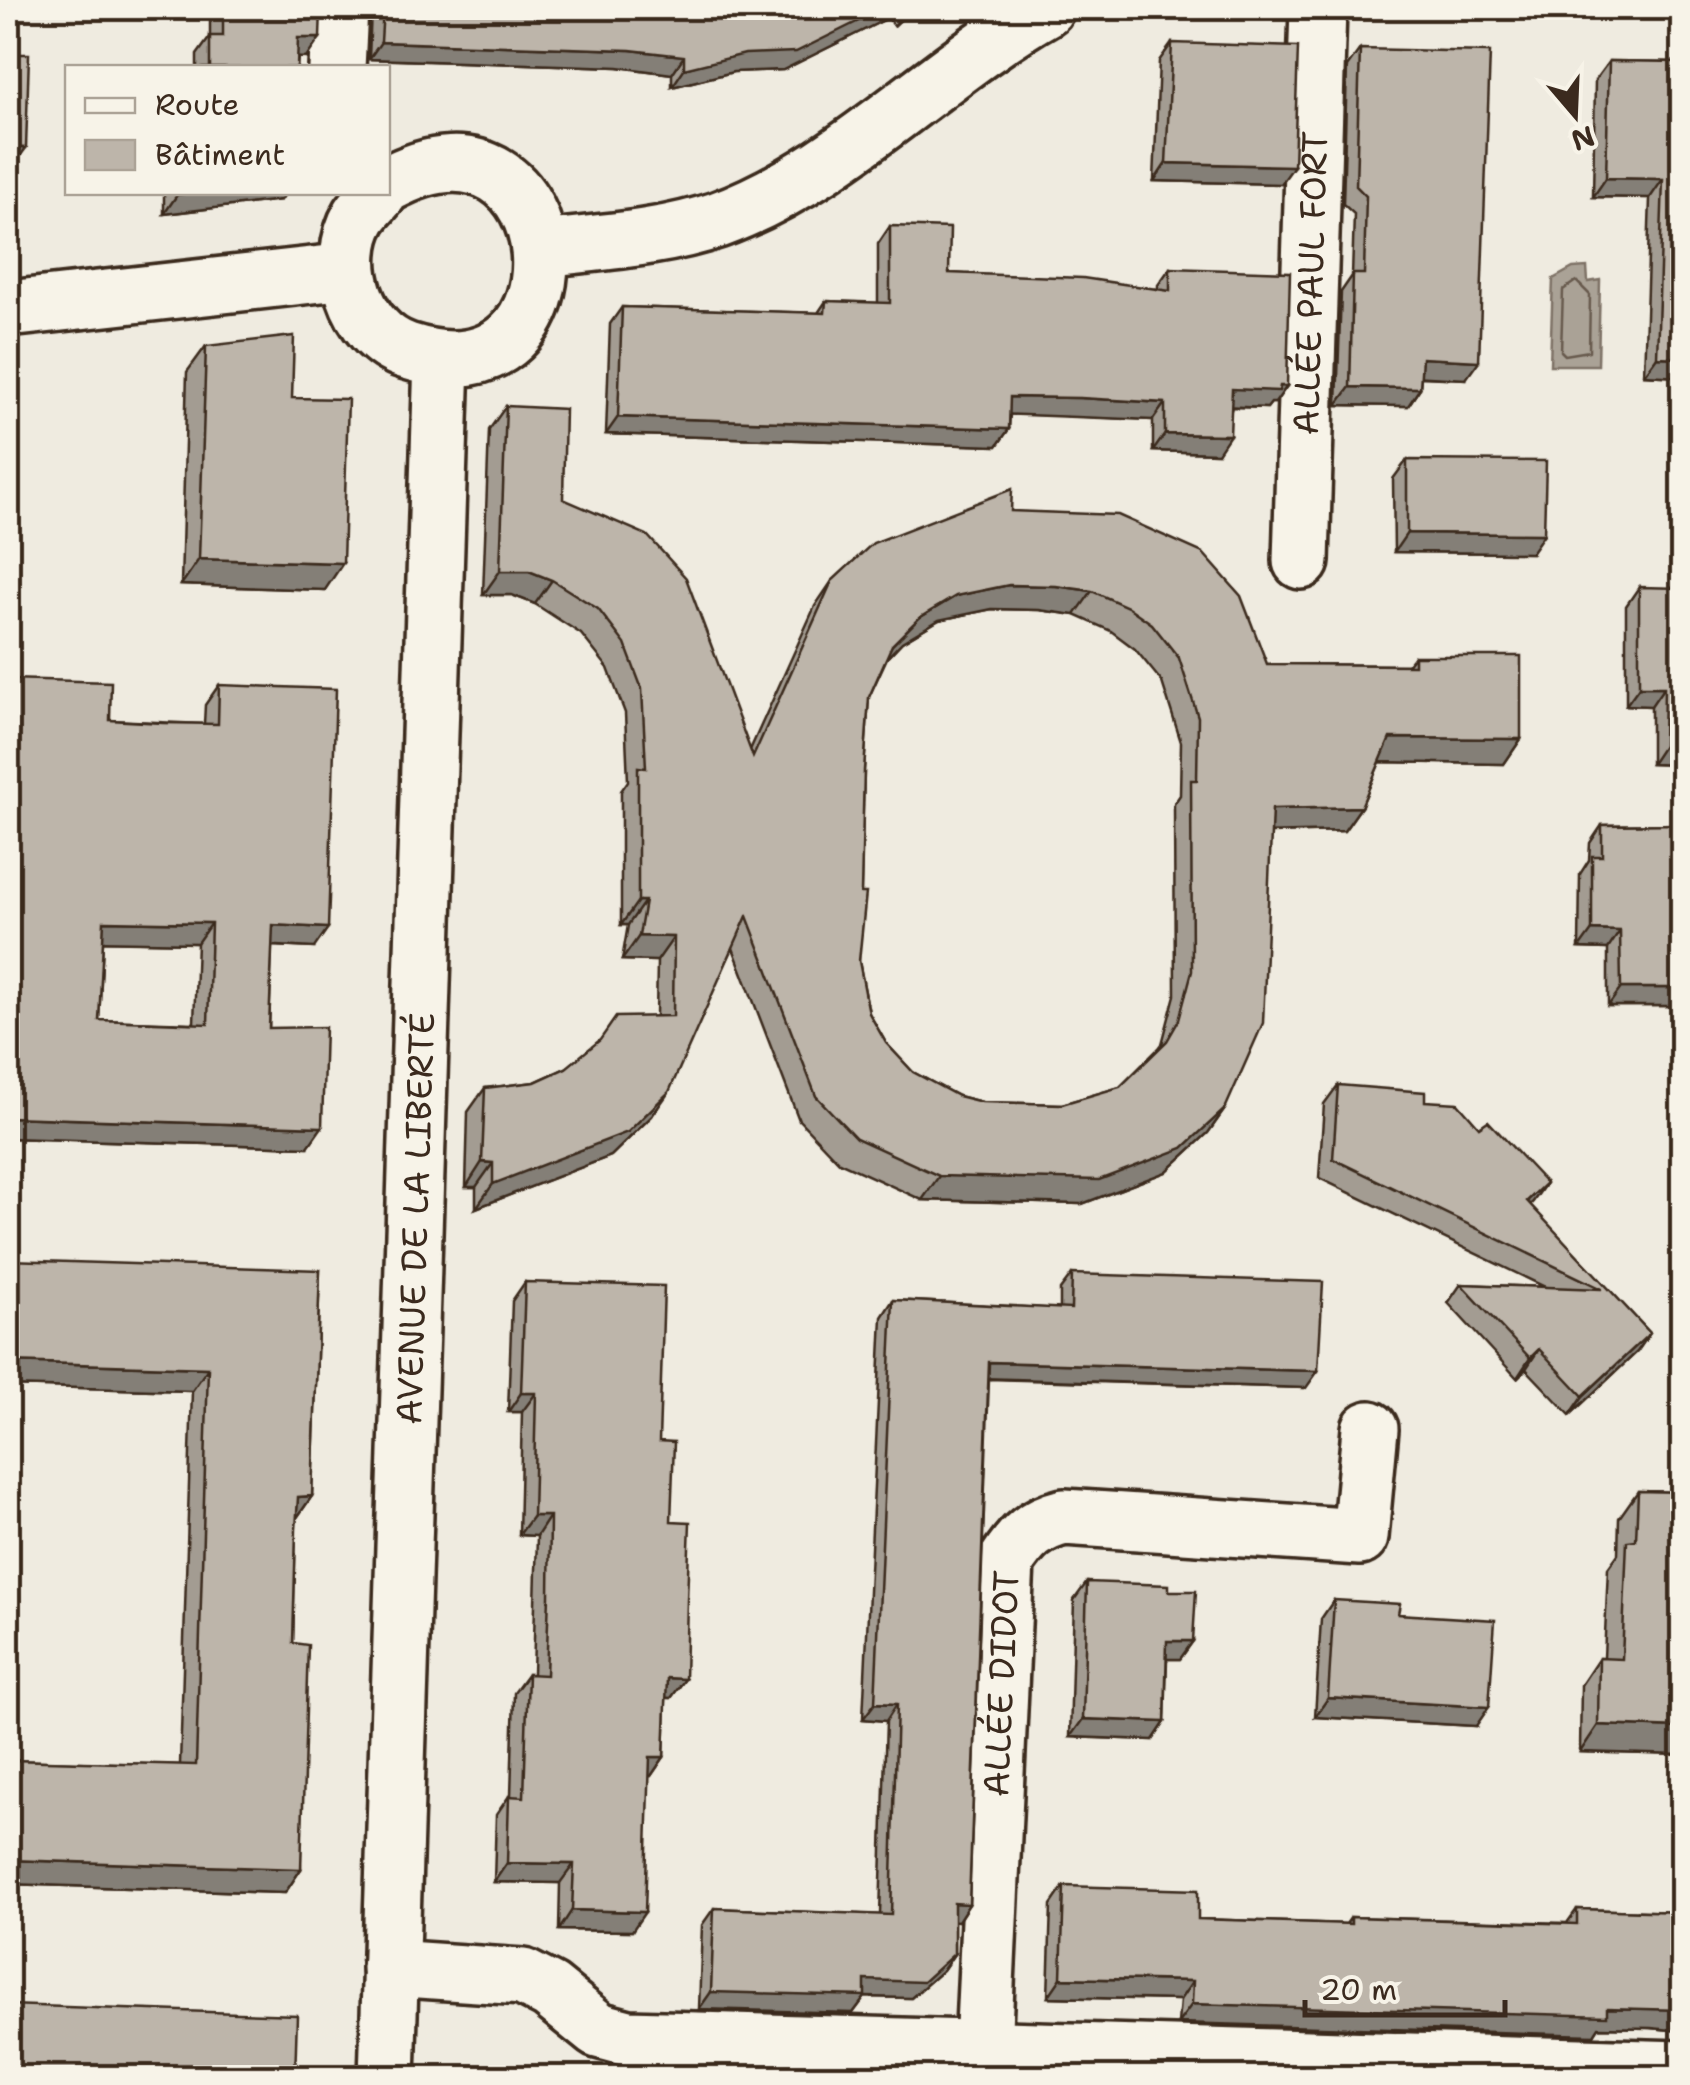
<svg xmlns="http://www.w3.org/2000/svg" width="1690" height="2085" viewBox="0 0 1690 2085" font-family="'Shantell Sans',sans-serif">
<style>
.water{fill:#aaa296;stroke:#7e7266;stroke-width:2.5}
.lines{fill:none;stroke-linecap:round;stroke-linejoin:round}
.shore{stroke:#675a4e;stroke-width:2.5}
.minor-casing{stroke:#3b2a1e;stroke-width:62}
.minor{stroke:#f7f3e8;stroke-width:55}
.wall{fill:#a39c92;stroke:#3b2a1e;stroke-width:2.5;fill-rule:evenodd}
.shaded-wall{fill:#847f77;stroke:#3b2a1e;stroke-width:2.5}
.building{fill:#bdb5aa;stroke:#3b2a1e;stroke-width:2.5;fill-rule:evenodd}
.labels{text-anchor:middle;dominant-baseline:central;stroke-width:8;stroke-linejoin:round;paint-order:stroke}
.street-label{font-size:35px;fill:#3b2a1e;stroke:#f7f3e8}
</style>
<rect width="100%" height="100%" fill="#efebe0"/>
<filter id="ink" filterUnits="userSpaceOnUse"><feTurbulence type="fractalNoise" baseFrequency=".01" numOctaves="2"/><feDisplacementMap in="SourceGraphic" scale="20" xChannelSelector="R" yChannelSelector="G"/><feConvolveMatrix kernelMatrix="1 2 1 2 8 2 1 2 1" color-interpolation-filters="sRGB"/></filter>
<g filter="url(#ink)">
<polygon class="water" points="1587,267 1588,282 1600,280 1598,365 1550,365 1553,279 1573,268"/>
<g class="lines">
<polygon class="shore" points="1576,281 1590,295 1589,351 1565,355 1561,351 1563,290"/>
<g class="minor-casing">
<g id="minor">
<polyline points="337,68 340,8"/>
<path d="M380,192C374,200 365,208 360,216C333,261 356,335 407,351C599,413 574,82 388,184"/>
<path d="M543,249C600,242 662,239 717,220C841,175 933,72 1046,8"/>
<polyline points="8,309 348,271"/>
<path id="s1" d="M1301,561L1318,8"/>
<polyline points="390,1968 523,1977 550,1991 598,2030 628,2038 1682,2069"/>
<path id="s2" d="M983,2048L1006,1562C1022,1537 1035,1524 1064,1517L1360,1537L1370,1429"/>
<path id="s3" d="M387,2078L442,359"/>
</g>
</g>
<use href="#minor" class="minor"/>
</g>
<g class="wall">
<polygon points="210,8 321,8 306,58 298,57 297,68 197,68 197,55 210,37"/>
<polygon points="371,8 913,8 894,26 888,18 783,70 733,72 672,87 672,74 618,67 369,59"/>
<polygon points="1172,43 1281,184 1154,181 1159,61"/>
<polygon points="1360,49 1466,379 1421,377 1420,388 1408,406 1337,405 1341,292 1352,276 1354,214 1343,204 1347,67"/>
<polygon points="1609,61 1682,62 1682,377 1644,375 1650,198 1593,197 1595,80"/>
<polygon points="164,192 286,192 281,200 164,214"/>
<polygon points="890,226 949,273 1158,289 1158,285 1170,268 1287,386 1275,403 1271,403 1267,408 1232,407 1218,453 1153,451 1153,420 1068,416 1010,414 1009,429 997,446 606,434 610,324 622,307 818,313 826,301 878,303 878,244"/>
<polygon points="206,346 292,398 325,590 181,585 187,372"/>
<path d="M506,406L563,499L750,750L815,606L832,581L1011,511L1267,664L1407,665L1414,656L1521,739L1504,764L1380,762L1361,807L1344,831L1271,833L1225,1109L1208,1133L1166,1172L1082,1204L922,1200L839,1162L799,1120L733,948L652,1116L611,1156L476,1208V1187H466L468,1112L485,1088L535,1082L566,1068L656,1016L657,961L622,960L628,925H621V791L628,781L625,713L608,668L581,634L535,604L512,595H483L489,430ZM992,609L1039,610L1075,615L1111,631L1135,649L1162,682L1181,742L1180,795L1174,804L1175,995L1162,1044L1159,1048L1120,1087L1062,1104L982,1102L958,1096L913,1072L886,1043L869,1013L859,961L864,770L869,697L887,658L902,642L939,620Z"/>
<polygon points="1407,460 1531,553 1394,552 1393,479"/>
<polygon points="1639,587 1682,765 1651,764 1651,706 1626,705 1626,606"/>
<path d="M219,685L314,948L272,946L269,1028L308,1147L8,1138L110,720L204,724L205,705ZM103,941L197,943L194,1023L99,1020Z"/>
<polygon points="1682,824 1682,1006 1608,1006 1608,949 1579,948 1580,874 1589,860 1590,843 1602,825"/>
<polygon points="1338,1085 1425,1101 1479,1127 1546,1183 1530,1205 1650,1333 1637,1352 1570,1415 1526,1369 1517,1378 1448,1303 1461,1284 1545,1287 1319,1178 1324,1104"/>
<polygon points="320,1270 312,1496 296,1519 293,1643 301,1869 285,1893 8,1884 8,1760 180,1765 192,1391 8,1386"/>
<polygon points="1072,1274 1306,1388 989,1379 969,1904 958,1921 954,1920 954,1954 943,1970 911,1998 865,1997 853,2013 699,2009 702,1925 714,1908 880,1915 886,1721 863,1719 882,1317 893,1300 1060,1309 1060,1290"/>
<polygon points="525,1282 659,1441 671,1521 685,1679 671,1698 666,1698 664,1757 651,1776 649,1776 632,1931 559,1930 560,1883 494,1882 496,1815 509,1796 511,1796 514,1693 528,1674 533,1674 537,1536 519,1535 522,1412 508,1412 512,1301"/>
<polygon points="1638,1491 1682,1492 1682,1755 1580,1752 1581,1685 1599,1658 1604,1658 1608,1568 1618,1554 1619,1518"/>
<polygon points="1087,1582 1169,1591 1193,1641 1180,1659 1167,1659 1165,1722 1153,1740 1070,1737 1074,1600"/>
<polygon points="1334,1600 1476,1726 1315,1717 1321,1619"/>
<polygon points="1064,1886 1198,1919 1346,1924 1351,1917 1567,1923 1577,1909 1682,1912 1682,2031 1651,2028 1599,2027 1594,2035 1178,2023 1180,2000 1048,1997 1051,1905"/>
</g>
<g class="shaded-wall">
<polygon points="885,8 895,8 888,18 783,70 733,72 672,87 684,69"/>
<polygon points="907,8 913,8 894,26"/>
<polygon points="298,38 320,38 306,58 285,57"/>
<polygon points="381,42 630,50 684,56 672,74 618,67 369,59"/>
<polygon points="8,147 26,148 13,166 8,166"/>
<polygon points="1166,163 1294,166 1281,184 1154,181"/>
<polygon points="1606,178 1663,179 1650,198 1593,197"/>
<polygon points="196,192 286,192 281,200 164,214 177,195"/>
<polygon points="1657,357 1682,358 1682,377 1644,375"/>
<polygon points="1422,358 1479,361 1466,379 1410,376"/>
<polygon points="1287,386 1275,403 1271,403 1267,408 1220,406 1232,389"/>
<polygon points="1350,387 1420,388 1408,406 1337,405"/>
<polygon points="1010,397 1080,398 1165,403 1153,420 998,414"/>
<polygon points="618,417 1009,429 997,446 606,434"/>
<polygon points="1165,434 1230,435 1218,453 1153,451"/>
<polygon points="1407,533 1544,534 1531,553 1394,552"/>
<polygon points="199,559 343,563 325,590 181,585"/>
<polygon points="500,571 529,571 552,580 535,604 512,595 483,595"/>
<polygon points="1009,585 1056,586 1092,591 1075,615 1039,610 992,609 939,620 902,642 876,669 892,645 919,618 956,596"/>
<polygon points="1639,687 1664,687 1651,706 1626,705"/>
<polygon points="1390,738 1521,739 1504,764 1373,762"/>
<polygon points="1663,746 1682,746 1682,765 1651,764"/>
<polygon points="1361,807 1344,831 1256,833 1272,809"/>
<polygon points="638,901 645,901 628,925 621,925"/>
<polygon points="104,921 211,923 197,943 90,941"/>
<polygon points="273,925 328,928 314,948 259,945"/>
<polygon points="1592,930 1620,931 1608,949 1579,948"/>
<polygon points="639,936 674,937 657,961 622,960"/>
<polygon points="1621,988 1682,988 1682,1006 1608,1006"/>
<polygon points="669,1092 652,1116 611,1156 476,1208 493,1184"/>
<polygon points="1225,1109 1208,1133 1166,1172 1082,1204 922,1200 939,1176"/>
<polygon points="8,1117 322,1127 308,1147 8,1138"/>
<polygon points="482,1162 493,1163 476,1187 466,1187"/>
<polygon points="1546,1183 1533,1202 1514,1220 1527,1201"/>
<polygon points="1650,1333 1637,1352 1570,1415 1583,1396"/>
<polygon points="1539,1349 1526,1369 1517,1378 1530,1358"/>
<polygon points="8,1362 208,1368 192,1391 8,1386"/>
<polygon points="989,1362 1318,1371 1306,1388 978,1378"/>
<polygon points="521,1393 536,1393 522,1412 508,1412"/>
<polygon points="312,1496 296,1519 298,1497"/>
<polygon points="533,1516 550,1516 537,1536 519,1535"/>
<polygon points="1167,1641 1193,1641 1180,1659 1154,1659"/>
<polygon points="667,1678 685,1679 671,1698 653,1697"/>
<polygon points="1328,1698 1489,1707 1476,1726 1315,1717"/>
<polygon points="875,1703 897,1704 886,1721 863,1719"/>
<polygon points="1083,1719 1165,1722 1153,1740 1070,1737"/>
<polygon points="1598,1725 1682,1728 1682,1755 1580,1752"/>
<polygon points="650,1757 664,1757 651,1776 636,1776"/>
<polygon points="8,1860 301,1869 285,1893 8,1884"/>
<polygon points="507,1863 574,1864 560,1883 494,1882"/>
<polygon points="954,1903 969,1904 958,1921 943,1920"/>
<polygon points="572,1910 645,1912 632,1931 559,1930"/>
<polygon points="954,1954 943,1970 911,1998 865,1997 853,2013 699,2009 711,1992 865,1980"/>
<polygon points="1061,1978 1193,1981 1180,2000 1048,1997"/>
<polygon points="1192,2004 1665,2009 1682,2010 1682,2031 1651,2028 1599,2027 1594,2035 1178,2023"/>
</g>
<g class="building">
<polygon points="223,8 321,8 320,38 298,38 297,68 210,68 210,36 223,36"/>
<polygon points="383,8 885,8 796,52 745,54 684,69 684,56 630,50 381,42"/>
<polygon points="1172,43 1298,47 1294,166 1166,163"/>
<polygon points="1360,49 1490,52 1479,361 1422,358 1420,388 1350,387 1353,274 1364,274 1366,196 1356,186"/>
<polygon points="8,54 29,54 26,148 8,147"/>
<polygon points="1609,61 1682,62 1682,358 1657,357 1663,179 1606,178"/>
<polygon points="890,226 950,228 949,273 1083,278 1170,291 1170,268 1290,272 1287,386 1280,386 1279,391 1232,389 1230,435 1165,434 1165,403 1080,398 1010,397 1009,429 618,417 622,307 825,313 826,301 890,303"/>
<polygon points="294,336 292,398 348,399 343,563 199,559 206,346"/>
<path d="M506,406L565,409L563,499L647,535L686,578L753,757L832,581L873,543L1012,489L1011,511L1118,515L1203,553L1241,596L1267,664L1414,665V656H1521V739L1390,738L1361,807L1272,809L1263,1023L1225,1109L1183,1148L1099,1180L939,1176L856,1138L816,1096L747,916L669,1092L628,1132L493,1184V1163L482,1162L485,1088L535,1082L566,1068L600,1040L616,1017L673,1016L674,937L639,936L645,901H638V767L646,768L642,689L625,644L598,609L552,580L529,571H500ZM1009,585L1056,586L1092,591L1128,607L1152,624L1179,658L1198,717L1197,780H1191L1192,971L1179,1020L1167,1041L1120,1087L1062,1104L982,1102L958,1096L913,1072L886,1043L869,1013L859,961L866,893H861L864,770L869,697L892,645L919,618L956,596Z"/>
<polygon points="1407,460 1546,461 1544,534 1407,533"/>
<polygon points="1639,587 1682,588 1682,746 1663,746 1664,687 1639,687"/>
<path d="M8,679L111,682L110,720L163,723L218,724L219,685L336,689L328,928L273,925L269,1028L325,1027L322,1127L8,1117ZM104,921L211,923L208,1024L99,1020Z"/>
<polygon points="1682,824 1682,988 1621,988 1620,931 1592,930 1592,856 1602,856 1602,825"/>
<polygon points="1338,1085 1425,1092 1425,1101 1458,1103 1479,1127 1488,1121 1546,1183 1527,1201 1650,1333 1583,1396 1539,1349 1530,1358 1461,1284 1602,1289 1333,1159"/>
<polygon points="8,1260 320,1270 312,1496 298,1497 296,1530 293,1643 308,1645 301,1869 8,1860 8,1760 196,1765 208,1368 8,1362"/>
<polygon points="1072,1274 1323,1282 1318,1371 989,1362 969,1904 954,1903 954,1954 923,1982 865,1980 865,1996 711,1992 714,1908 891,1915 897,1704 875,1703 893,1300 1071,1309"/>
<polygon points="525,1282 664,1286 659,1441 674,1442 671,1521 690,1522 687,1600 685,1679 667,1678 664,1757 650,1757 645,1912 572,1910 574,1864 507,1863 509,1796 524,1797 528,1674 546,1675 549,1596 550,1516 533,1516 536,1393 521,1393"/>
<polygon points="1638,1491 1682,1492 1682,1728 1598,1725 1599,1658 1622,1659 1627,1541 1636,1540"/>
<polygon points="1087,1582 1169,1585 1169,1591 1196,1591 1193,1641 1167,1641 1165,1722 1083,1719"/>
<polygon points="1334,1600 1400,1604 1398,1614 1495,1620 1489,1707 1328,1698"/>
<polygon points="1064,1886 1198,1890 1198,1919 1351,1924 1351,1917 1577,1924 1577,1909 1682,1912 1682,2010 1607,2008 1607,2016 1192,2004 1193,1981 1061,1978"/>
<polygon points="8,2005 297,2015 295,2078 8,2078"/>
<polygon points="483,2072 632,2078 483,2078"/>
</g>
</g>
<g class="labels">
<g class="street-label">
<text stroke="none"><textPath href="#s1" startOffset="278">ALLÉE PAUL FORT</textPath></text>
<text stroke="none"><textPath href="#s3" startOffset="860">AVENUE DE LA LIBERTÉ</textPath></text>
<text stroke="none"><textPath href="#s2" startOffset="365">ALLÉE DIDOT</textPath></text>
</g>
</g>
<rect width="1690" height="2085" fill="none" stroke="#f7f3e8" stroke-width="40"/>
<rect x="20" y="20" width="1650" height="2045" fill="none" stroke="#3b2a1e" stroke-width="4" filter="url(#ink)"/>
<rect x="65" y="65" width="325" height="130" fill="#f7f3e8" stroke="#aca397" stroke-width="2.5"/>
<rect x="85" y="98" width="50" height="15" fill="#f7f3e8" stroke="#aca397" stroke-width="2.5"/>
<text x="155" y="115" font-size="30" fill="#3b2a1e">Route</text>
<rect x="85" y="140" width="50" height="30" fill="#bdb5aa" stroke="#aca397" stroke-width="2.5"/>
<text x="155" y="165" font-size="30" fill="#3b2a1e">Bâtiment</text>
<g transform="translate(1575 115) rotate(161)" stroke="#f7f3e8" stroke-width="8" paint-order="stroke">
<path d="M0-8L18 38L0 25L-18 38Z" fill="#3b2a1e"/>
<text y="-15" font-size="28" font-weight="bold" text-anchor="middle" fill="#3b2a1e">N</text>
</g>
<path d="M1305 2000v15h200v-15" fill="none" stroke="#3b2a1e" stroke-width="5"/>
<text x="1320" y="2000" font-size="30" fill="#3b2a1e" stroke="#f7f3e8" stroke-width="8" paint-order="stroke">20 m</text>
</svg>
